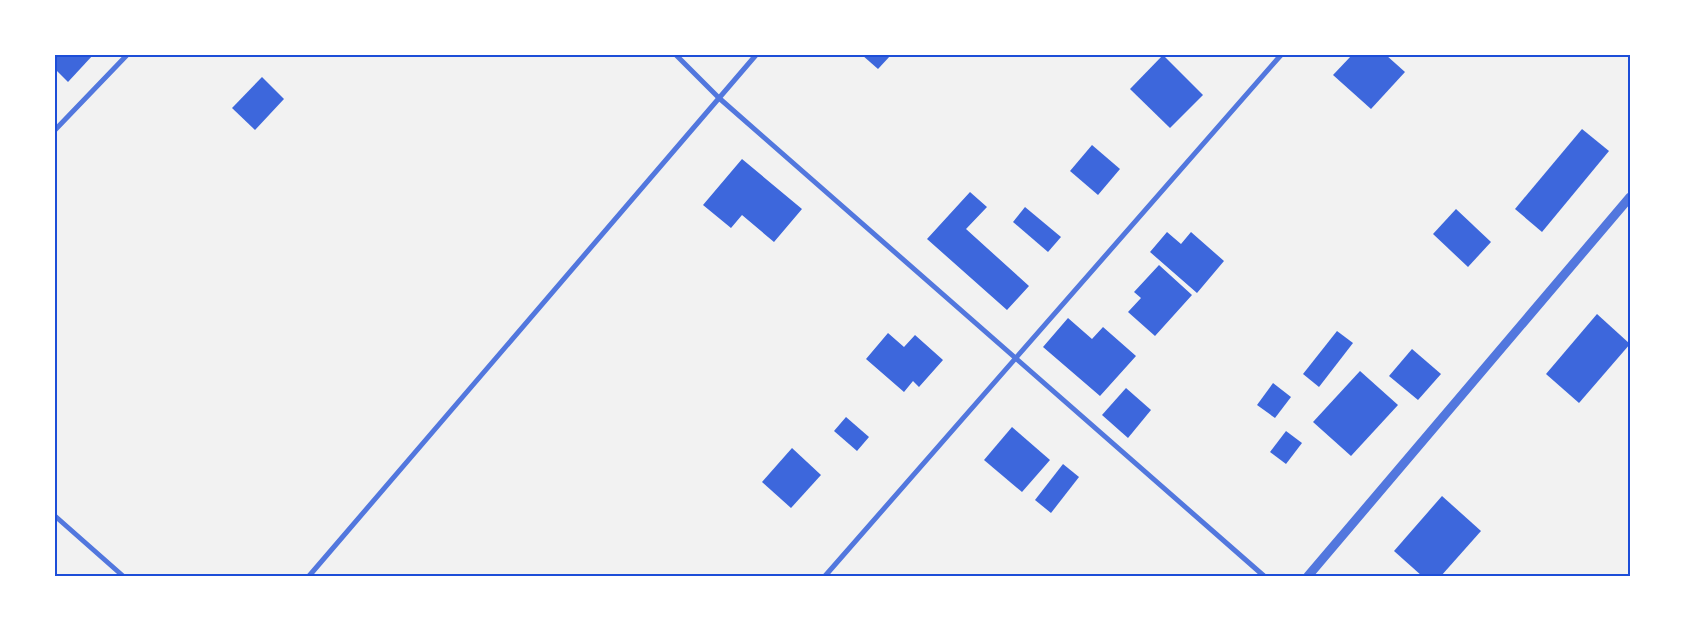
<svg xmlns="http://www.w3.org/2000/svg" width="1685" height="631" viewBox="0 0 1685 631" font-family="'Roboto Condensed',sans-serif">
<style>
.building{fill:#3d67dc}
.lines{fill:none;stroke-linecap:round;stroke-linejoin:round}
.minor{stroke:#5277de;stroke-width:5}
.tertiary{stroke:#5277de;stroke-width:9}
.neatline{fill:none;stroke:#1d4ed8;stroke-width:2}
</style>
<rect width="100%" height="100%" fill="#f2f2f2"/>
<g class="building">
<polygon points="55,55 93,55 68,82 55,69"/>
<polygon points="862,55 891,55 878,69"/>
<polygon points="1163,55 1203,95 1170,128 1130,89"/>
<polygon points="1352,55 1386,55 1405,72 1371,109 1333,75"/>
<polygon points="262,77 284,99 255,130 232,108"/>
<polygon points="1582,129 1609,151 1542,232 1515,209"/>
<polygon points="1092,145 1120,169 1098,195 1070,171"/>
<polygon points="742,159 802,209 774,242 742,215 731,228 703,205"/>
<polygon points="970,192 987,207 966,229 1029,286 1007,310 927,239"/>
<polygon points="1025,207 1061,237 1048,252 1013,222"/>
<polygon points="1456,209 1491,242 1468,267 1433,234"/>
<polygon points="1167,232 1181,244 1191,232 1224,261 1197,293 1150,252"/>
<polygon points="1159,265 1192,295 1155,336 1128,312 1141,298 1134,292"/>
<polygon points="1597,314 1630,344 1579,403 1546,374"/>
<polygon points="1068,318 1092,339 1103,327 1136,356 1100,396 1043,347"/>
<polygon points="1337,331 1353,343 1319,387 1303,374"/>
<polygon points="888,333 904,347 915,335 943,360 919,387 913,381 904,392 866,359"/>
<polygon points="1412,349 1441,374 1418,400 1389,376"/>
<polygon points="1360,371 1398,405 1351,456 1313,422"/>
<polygon points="1273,383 1291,397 1275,418 1257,405"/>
<polygon points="1126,388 1151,410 1128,438 1102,415"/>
<polygon points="846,417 869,437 857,451 834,431"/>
<polygon points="1012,427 1050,460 1022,492 984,460"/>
<polygon points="1286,431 1302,443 1286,464 1270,452"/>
<polygon points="792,448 821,475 791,508 762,482"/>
<polygon points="1063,464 1079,477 1051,513 1035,500"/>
<polygon points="1442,496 1481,531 1441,576 1422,576 1394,551"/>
</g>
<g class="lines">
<g class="minor">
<polyline points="676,55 719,98 1264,576"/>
<polyline points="55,130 127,55"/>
<polyline points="55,516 123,576"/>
<polyline points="309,576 756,55"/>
<polyline points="825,576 1281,55"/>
</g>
<polyline class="tertiary" points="1308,576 1630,197"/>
</g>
<rect width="1685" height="631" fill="none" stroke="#ffffff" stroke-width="112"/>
<rect x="56" y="56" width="1573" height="519" class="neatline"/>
</svg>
